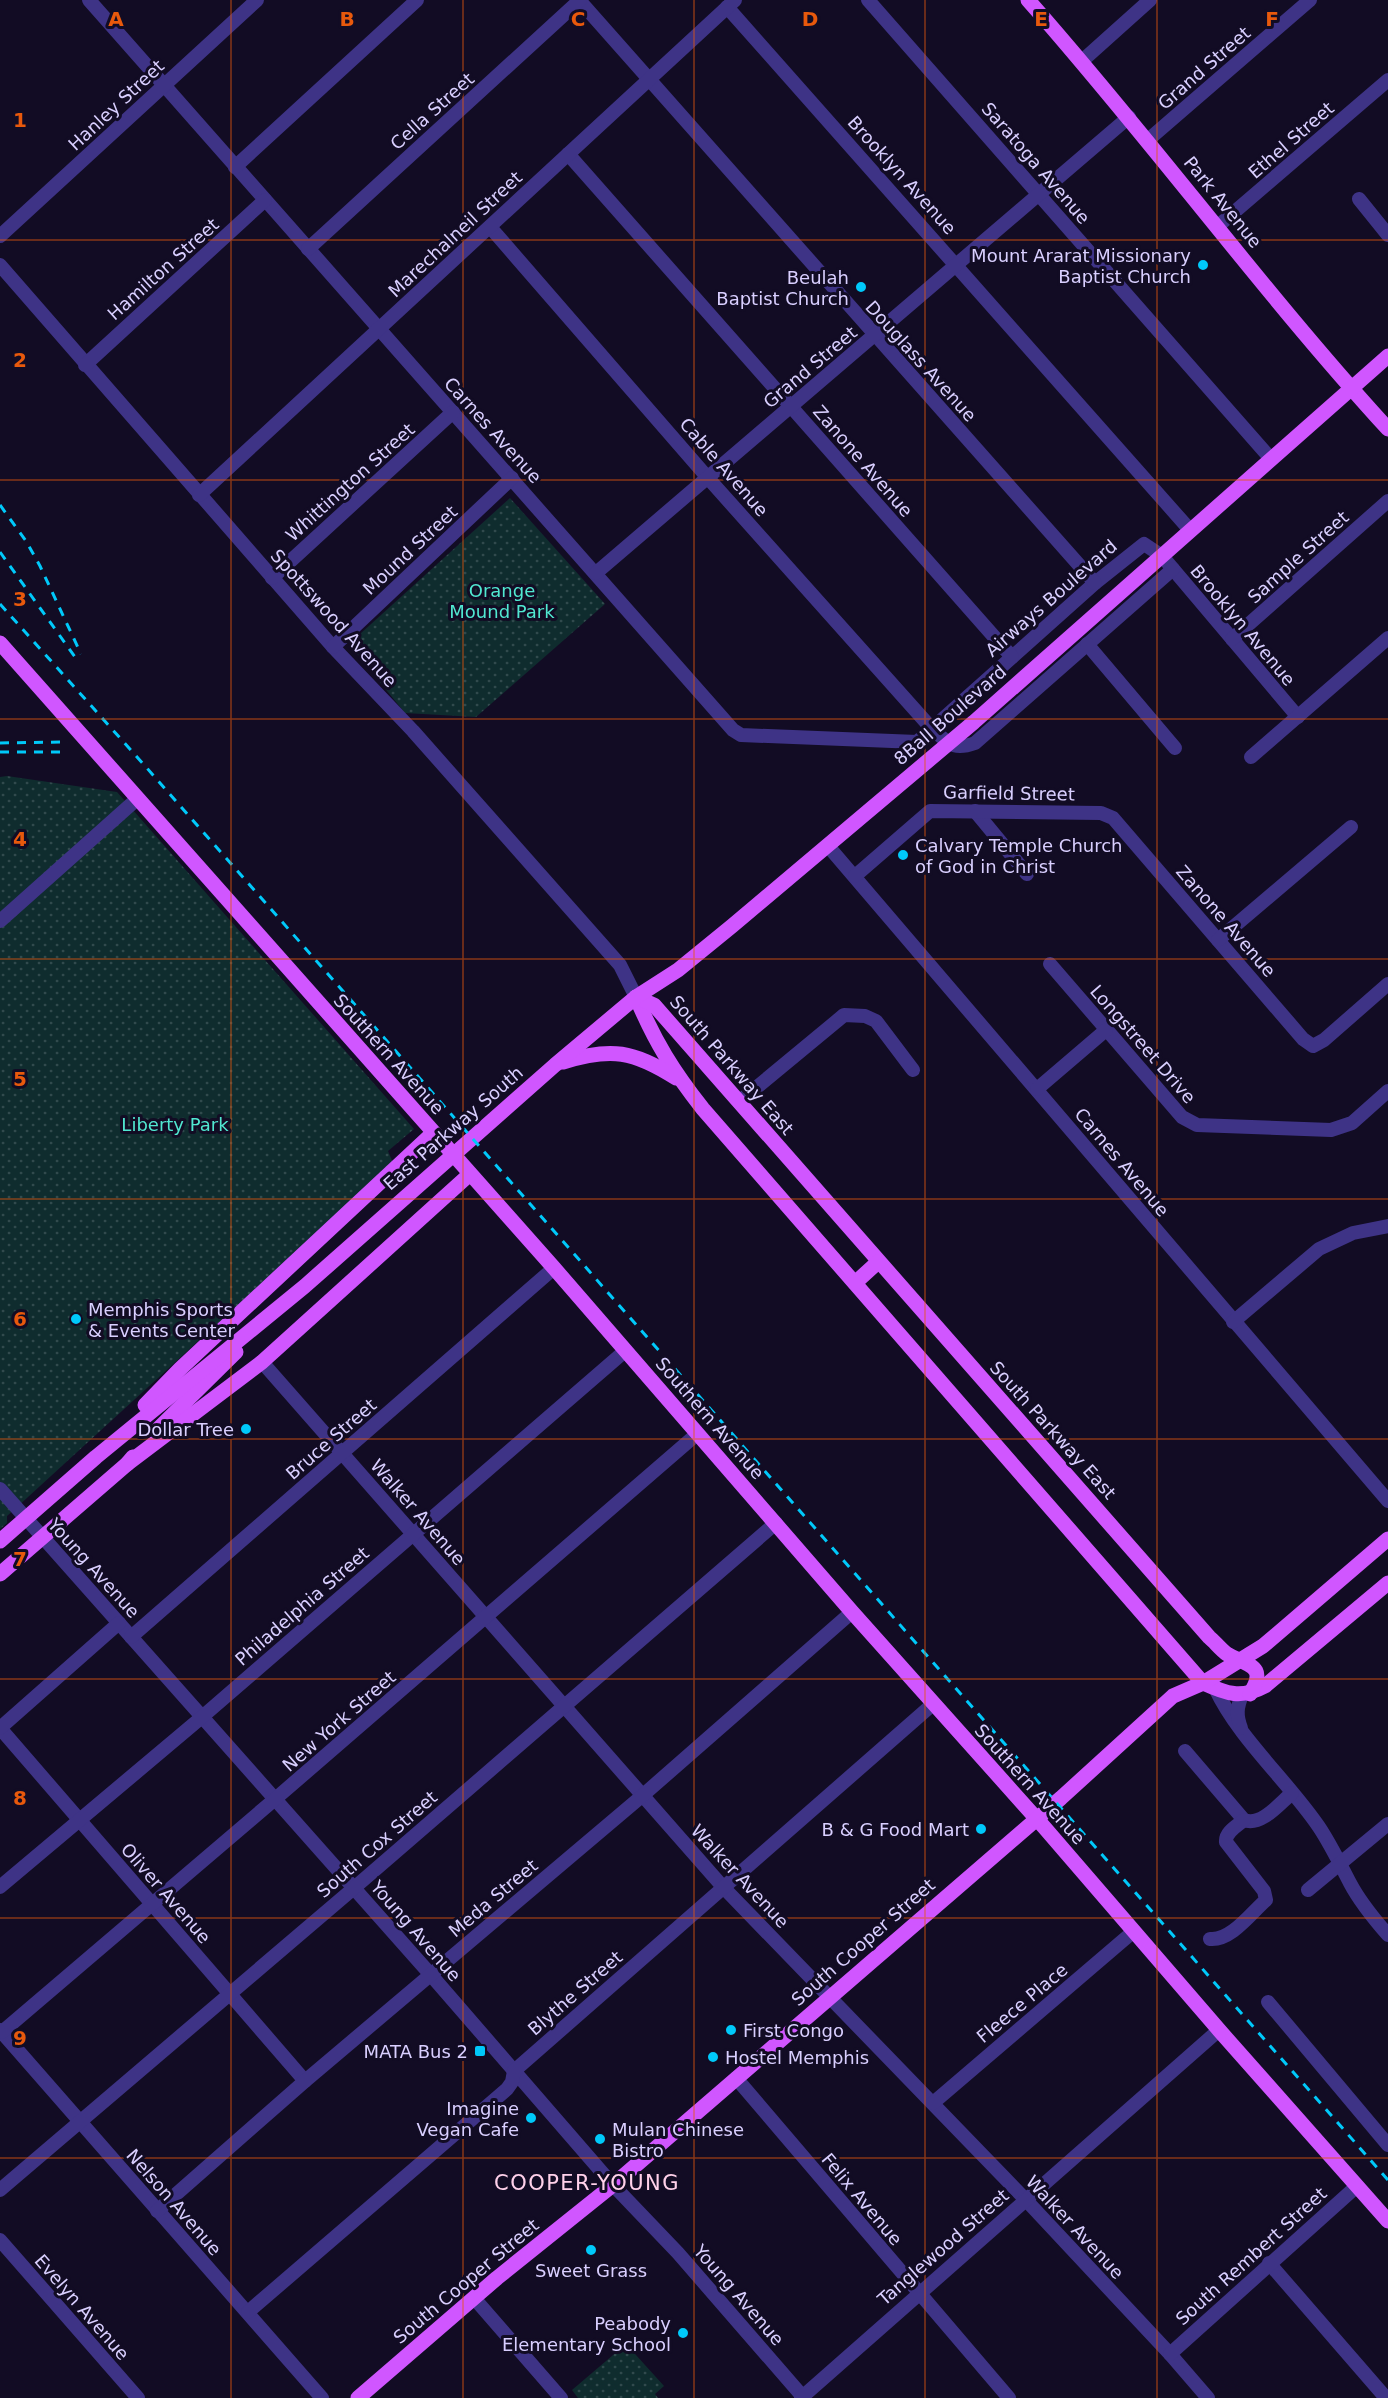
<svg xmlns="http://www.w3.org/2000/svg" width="1388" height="2398" viewBox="0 0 1388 2398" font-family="'DejaVu Sans',sans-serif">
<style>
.park{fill:url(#park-dots)}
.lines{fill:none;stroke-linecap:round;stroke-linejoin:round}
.minor{stroke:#3e3386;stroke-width:14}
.major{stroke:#d056ff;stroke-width:15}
.rail{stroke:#00c9fa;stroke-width:3;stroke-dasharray:9 8;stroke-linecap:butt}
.grid{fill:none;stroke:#e8590c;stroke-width:1.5;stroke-opacity:0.55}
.poi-dot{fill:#00c9fa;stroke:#120c24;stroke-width:2}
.labels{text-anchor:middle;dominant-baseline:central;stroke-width:6;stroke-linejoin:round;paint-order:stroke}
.street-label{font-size:18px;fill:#d9cfff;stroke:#120c24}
.poi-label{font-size:18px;fill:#d9cfff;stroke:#120c24;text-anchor:end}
.park-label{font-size:18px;fill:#51e8d1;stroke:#120c24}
.quarter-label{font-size:21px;letter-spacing:1.5px;fill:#ffd1ea;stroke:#120c24}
.grid-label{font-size:20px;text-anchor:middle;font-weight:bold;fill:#e8590c;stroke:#120c24;stroke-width:6;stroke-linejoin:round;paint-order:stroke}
</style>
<defs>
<pattern id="park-dots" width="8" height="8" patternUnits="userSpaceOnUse" patternTransform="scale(1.5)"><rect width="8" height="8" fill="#0f2c2e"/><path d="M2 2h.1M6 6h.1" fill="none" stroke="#314a4d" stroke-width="1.8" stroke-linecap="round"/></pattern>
</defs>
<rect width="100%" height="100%" fill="#120c24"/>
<g class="park">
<polygon points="510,498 605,604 476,717 405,713 349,644"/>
<polygon points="7,776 117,792 414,1129 388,1151 393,1163 16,1508 7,1516 7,1523 0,1529 0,777"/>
<polygon points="626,2344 664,2386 655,2394 658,2398 578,2398 572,2390"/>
</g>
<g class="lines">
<g class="minor">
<polyline points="89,0 733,730 741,735 917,742 1095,583 1144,544 1162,556 1298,717"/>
<polyline points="579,0 1095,583"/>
<polyline points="868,0 1271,459"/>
<polyline points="727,7 1190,530"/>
<polyline points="1082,61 1150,0"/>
<polyline points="1148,140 1310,0"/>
<polyline points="568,154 1012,657"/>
<polyline points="235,167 417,0"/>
<polyline points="1359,199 1388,235"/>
<polyline points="1218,226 1388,80"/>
<path d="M490,227L708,478L933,730C949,743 953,751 975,743L1173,569"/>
<polyline points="0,236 257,0"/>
<polyline points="308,249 580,0"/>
<polyline points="0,265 333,647 413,731 620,965 636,997"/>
<polyline points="85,365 265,200"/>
<polyline points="199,495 735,0"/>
<polyline points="596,573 1129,117"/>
<polyline points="272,578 453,412"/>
<polyline points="1232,639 1388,501"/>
<polyline points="1087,644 1175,748"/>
<polyline points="333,647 512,478"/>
<polyline points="1251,757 1388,638"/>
<polyline points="975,811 1027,874"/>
<polyline points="828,846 1388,1501"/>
<polyline points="855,876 930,811 1101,813 1113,818 1303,1039 1313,1046 1324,1040 1388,984"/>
<polyline points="0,921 137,799"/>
<polyline points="1218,940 1351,827"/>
<polyline points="1050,964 1182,1117 1197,1125 1331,1130 1352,1123 1388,1091"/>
<polyline points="1037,1089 1106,1030"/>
<polyline points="739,1102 844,1015 865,1016 876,1021 913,1070"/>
<polyline points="1233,1322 1319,1249 1353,1233 1388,1226"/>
<polyline points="262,1362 723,1887 1025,2199 1170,2354 1208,2398"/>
<polyline points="0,1489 431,1975 613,2185 678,2253 804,2398"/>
<polyline points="131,1637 554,1268"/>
<path d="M1215,1688C1239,1739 1287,1780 1319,1827C1331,1845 1340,1864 1350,1883C1360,1902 1374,1919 1388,1935"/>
<polyline points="0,1728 305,2081"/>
<polyline points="0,1728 119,1623"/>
<path d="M1241,1728C1236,1715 1237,1707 1242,1695"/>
<path d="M1185,1751L1244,1820C1261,1827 1280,1803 1292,1793"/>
<polyline points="0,1887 202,1717 625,1351"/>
<polyline points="1308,1890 1388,1824"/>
<path d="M1210,1939C1231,1941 1251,1913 1266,1900L1264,1891L1226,1842C1225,1832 1237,1826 1244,1820"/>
<polyline points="1268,2002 1388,2145"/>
<polyline points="0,2030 322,2398"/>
<polyline points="2,2032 274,1800 697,1434"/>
<polyline points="736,2078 1009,2398"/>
<polyline points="933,2103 1134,1931"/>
<polyline points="0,2190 354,1888 776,1523"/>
<polyline points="157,2211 305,2081 642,1796 852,1612"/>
<polyline points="0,2240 138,2398"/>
<polyline points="1269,2263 1386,2398"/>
<polyline points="474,2298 561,2398"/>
<polyline points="248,2312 507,2089 512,2082 514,2071 933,1704"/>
<polyline points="1170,2354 1357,2186"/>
<polyline points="801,2398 1219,2030"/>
</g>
<g class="major">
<path d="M1028,0C1152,140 1262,291 1388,429"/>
<polyline points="0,643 554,1268 852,1612 1044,1827 1219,2030 1388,2221"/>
<path d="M636,997C655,1042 673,1071 703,1109L1203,1683C1227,1694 1241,1699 1265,1686L1388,1583"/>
<path d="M636,997L654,1005L1209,1637C1215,1642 1221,1650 1227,1654C1248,1666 1268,1665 1250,1694"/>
<path d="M563,1062C611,1047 634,1051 676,1078"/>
<polyline points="855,1283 878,1262"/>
<polyline points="145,1405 180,1369 433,1133"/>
<polyline points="159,1428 236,1352"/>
<polyline points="127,1464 262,1362 470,1174"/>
<polyline points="0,1541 96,1457 305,1286 555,1065 636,997 678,970 732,926 974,722 1388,356"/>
<polyline points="0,1574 127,1464 133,1457"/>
<polyline points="358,2398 497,2278 613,2185 1061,1798 1173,1696 1203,1683 1263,1646 1388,1539"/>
</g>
<g class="rail">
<polyline points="0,505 26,541 40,566 81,654"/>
<polyline points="0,552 75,657"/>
<polyline points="0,604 146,767 1388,2180"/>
<polyline points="0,743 68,742"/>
<polyline points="0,752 66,752"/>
</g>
</g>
<path class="grid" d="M231,0V2398M463,0V2398M694,0V2398M925,0V2398M1157,0V2398M0,240H1388M0,480H1388M0,719H1388M0,959H1388M0,1199H1388M0,1439H1388M0,1679H1388M0,1918H1388M0,2158H1388"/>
<g class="poi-dot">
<circle cx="1203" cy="265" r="6"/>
<circle cx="861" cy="287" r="6"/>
<circle cx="903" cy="855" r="6"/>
<circle cx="76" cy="1319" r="6"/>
<circle cx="246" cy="1429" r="6"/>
<circle cx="981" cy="1829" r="6"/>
<circle cx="731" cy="2030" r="6"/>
<rect x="474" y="2045" width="12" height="12" rx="3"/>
<circle cx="713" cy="2057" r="6"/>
<circle cx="531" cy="2118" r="6"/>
<circle cx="600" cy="2139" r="6"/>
<circle cx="591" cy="2250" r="6"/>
<circle cx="683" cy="2333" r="6"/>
</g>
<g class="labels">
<g class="street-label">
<text transform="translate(1204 68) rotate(-41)">Grand Street</text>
<text transform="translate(116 105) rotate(-43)">Hanley Street</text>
<text transform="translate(432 111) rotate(-42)">Cella Street</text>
<text transform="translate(1291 140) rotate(-41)">Ethel Street</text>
<text transform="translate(1036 163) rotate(49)">Saratoga Avenue</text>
<text transform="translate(902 175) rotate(48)">Brooklyn Avenue</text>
<text transform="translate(1223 202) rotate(51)">Park Avenue</text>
<text transform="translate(455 234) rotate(-43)">Marechalneil Street</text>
<text transform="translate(163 269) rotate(-42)">Hamilton Street</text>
<text transform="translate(921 361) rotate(48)">Douglass Avenue</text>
<text transform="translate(810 367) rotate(-40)">Grand Street</text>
<text transform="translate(493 430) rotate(48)">Carnes Avenue</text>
<text transform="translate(863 461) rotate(49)">Zanone Avenue</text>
<text transform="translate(724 467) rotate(49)">Cable Avenue</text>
<text transform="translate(350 482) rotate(-42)">Whittington Street</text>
<text transform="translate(410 550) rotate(-43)">Mound Street</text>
<text transform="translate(1298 557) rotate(-42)">Sample Street</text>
<text transform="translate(1051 598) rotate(-41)">Airways Boulevard</text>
<text transform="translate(334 618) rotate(48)">Spottswood Avenue</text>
<text transform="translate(1243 625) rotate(50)">Brooklyn Avenue</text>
<text transform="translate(950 715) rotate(-41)">8Ball Boulevard</text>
<text transform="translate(1009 793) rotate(1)">Garfield Street</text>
<text transform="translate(1226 921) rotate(49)">Zanone Avenue</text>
<text transform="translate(1143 1044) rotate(49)">Longstreet Drive</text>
<text transform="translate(389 1054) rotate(48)">Southern Avenue</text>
<text transform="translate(732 1065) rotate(49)">South Parkway East</text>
<text transform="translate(453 1128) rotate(-41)">East Parkway South</text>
<text transform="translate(1122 1162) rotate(50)">Carnes Avenue</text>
<text transform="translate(710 1418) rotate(49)">Southern Avenue</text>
<text transform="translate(1053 1430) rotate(48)">South Parkway East</text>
<text transform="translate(331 1439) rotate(-41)">Bruce Street</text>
<text transform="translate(418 1512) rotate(49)">Walker Avenue</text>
<text transform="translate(94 1568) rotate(48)">Young Avenue</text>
<text transform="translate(302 1606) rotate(-41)">Philadelphia Street</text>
<text transform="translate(339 1721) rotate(-41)">New York Street</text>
<text transform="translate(1030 1784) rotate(48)">Southern Avenue</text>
<text transform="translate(377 1844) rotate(-41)">South Cox Street</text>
<text transform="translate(740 1876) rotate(47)">Walker Avenue</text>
<text transform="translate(166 1893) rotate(49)">Oliver Avenue</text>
<text transform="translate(493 1898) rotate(-40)">Meda Street</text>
<text transform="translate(416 1931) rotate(49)">Young Avenue</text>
<text transform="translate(863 1942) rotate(-41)">South Cooper Street</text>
<text transform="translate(575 1993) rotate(-41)">Blythe Street</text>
<text transform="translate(1022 2003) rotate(-40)">Fleece Place</text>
<text transform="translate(862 2199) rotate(50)">Felix Avenue</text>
<text transform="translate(174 2202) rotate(49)">Nelson Avenue</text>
<text transform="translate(1075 2227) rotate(47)">Walker Avenue</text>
<text transform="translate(943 2247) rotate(-41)">Tanglewood Street</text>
<text transform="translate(1251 2256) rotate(-42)">South Rembert Street</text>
<text transform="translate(466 2281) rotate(-40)">South Cooper Street</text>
<text transform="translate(739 2295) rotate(49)">Young Avenue</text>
<text transform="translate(82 2307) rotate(49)">Evelyn Avenue</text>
</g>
<g class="poi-label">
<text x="1191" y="255">Mount Ararat Missionary<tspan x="1191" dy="21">Baptist Church</tspan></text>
<text x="849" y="277">Beulah<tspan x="849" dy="21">Baptist Church</tspan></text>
<text x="915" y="845" text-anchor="start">Calvary Temple Church<tspan x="915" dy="21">of God in Christ</tspan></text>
<text x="88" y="1309" text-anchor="start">Memphis Sports<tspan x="88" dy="21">&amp; Events Center</tspan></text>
<text x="234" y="1429">Dollar Tree</text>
<text x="969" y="1829">B &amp; G Food Mart</text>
<text x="743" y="2030" text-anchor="start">First Congo</text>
<text x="468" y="2051">MATA Bus 2</text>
<text x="725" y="2057" text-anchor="start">Hostel Memphis</text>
<text x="519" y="2108">Imagine<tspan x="519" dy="21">Vegan Cafe</tspan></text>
<text x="612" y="2129" text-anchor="start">Mulan Chinese<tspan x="612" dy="21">Bistro</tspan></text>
<text x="591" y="2270" text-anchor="middle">Sweet Grass</text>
<text x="671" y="2323">Peabody<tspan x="671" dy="21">Elementary School</tspan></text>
</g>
<g class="park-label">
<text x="502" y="590">Orange<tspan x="502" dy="21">Mound Park</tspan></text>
<text x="175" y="1124">Liberty Park</text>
</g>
<g class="quarter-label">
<text x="587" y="2183">COOPER-YOUNG</text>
</g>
</g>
<g class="grid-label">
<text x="116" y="26">A</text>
<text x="347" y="26">B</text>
<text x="578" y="26">C</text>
<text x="810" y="26">D</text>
<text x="1041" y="26">E</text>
<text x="1272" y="26">F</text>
<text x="20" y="127">1</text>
<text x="20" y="367">2</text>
<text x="20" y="606">3</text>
<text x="20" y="846">4</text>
<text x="20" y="1086">5</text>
<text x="20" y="1326">6</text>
<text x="20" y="1566">7</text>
<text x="20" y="1805">8</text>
<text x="20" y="2045">9</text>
</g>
</svg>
